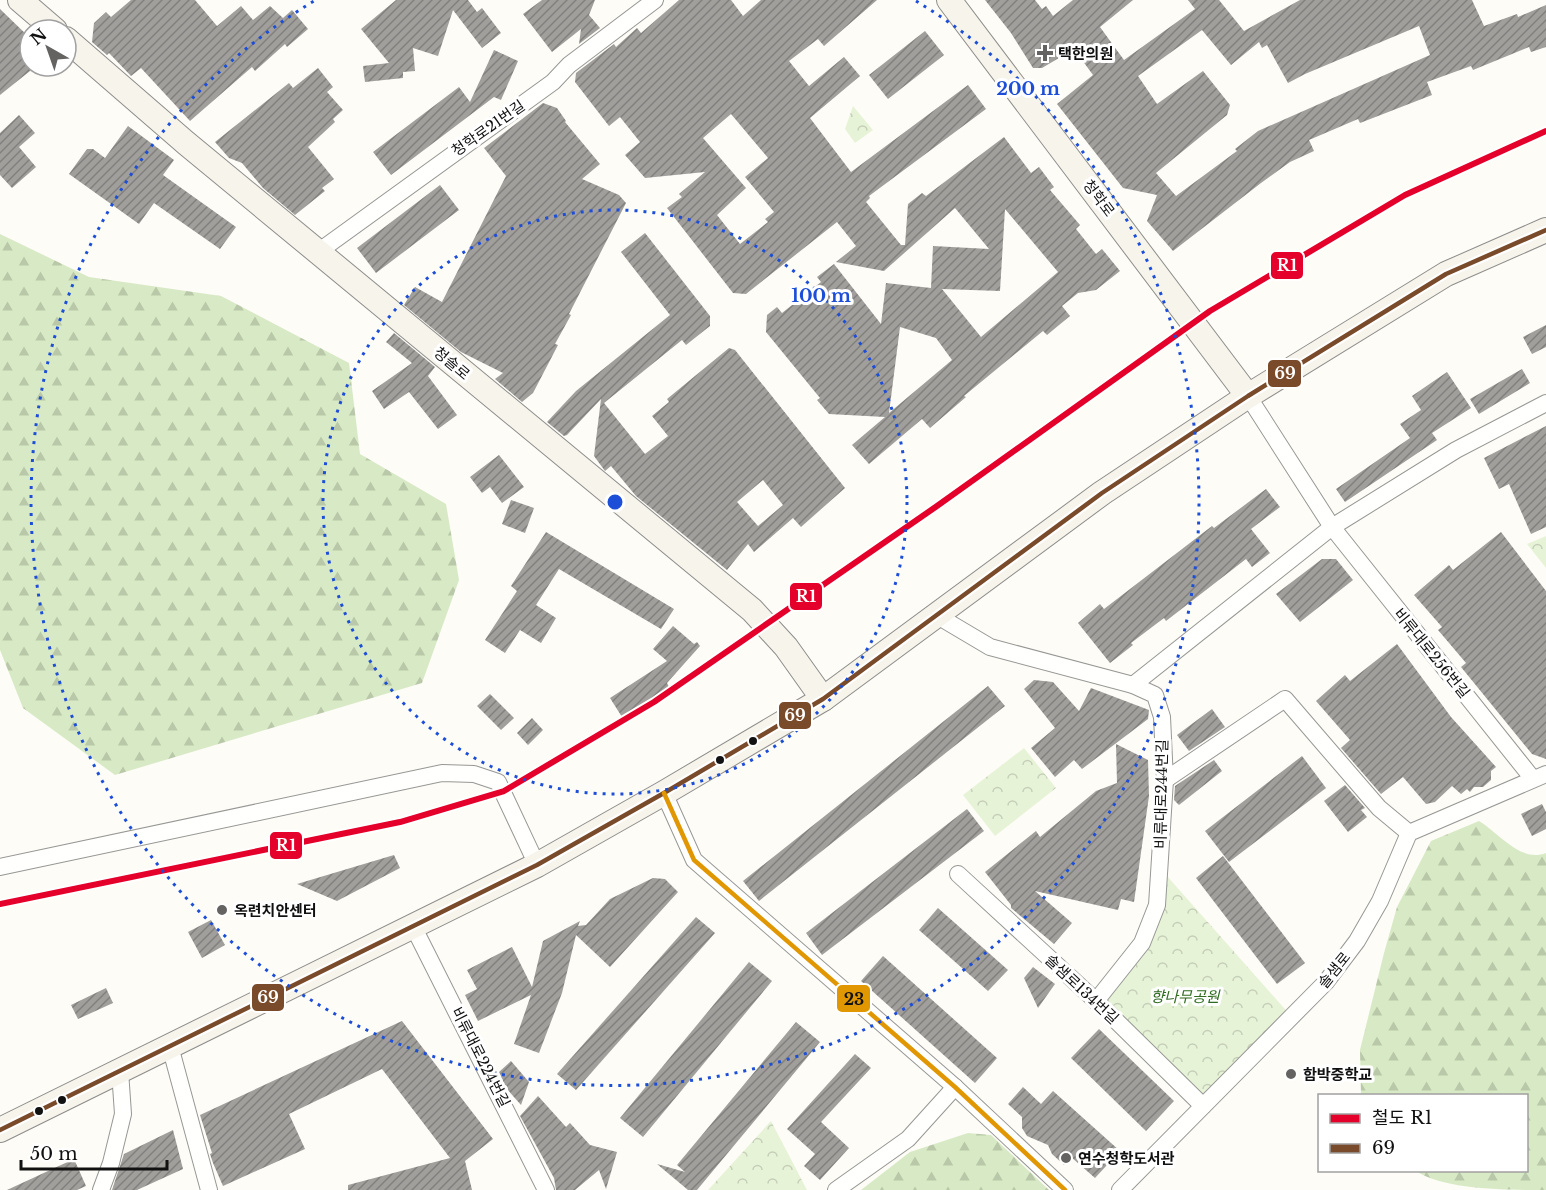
<svg xmlns="http://www.w3.org/2000/svg" width="1546" height="1190" viewBox="0 0 1546 1190" font-family="'Libre Baskerville','Noto Sans KR',serif">
<style>
.forest{fill:url(#forest-firs)}
.park{fill:url(#park-crowns)}
.building{fill:url(#building-hatch);fill-rule:evenodd}
.lines{fill:none;stroke-linecap:round;stroke-linejoin:round}
.street-casing{stroke:#979795;stroke-width:18}
.secondary-casing{stroke:#8e8d8b;stroke-width:26}
.street{stroke:#fffffe;stroke-width:16}
.secondary{stroke:#f6f4eb;stroke-width:24}
.bus-1-casing{stroke:#fff;stroke-width:9}
.bus-2-casing{stroke:#fff;stroke-width:9}
.bus-1{stroke:#7a4b2a;stroke-width:4.5}
.bus-2{stroke:#e09702;stroke-width:4.5}
.rail-1-casing{stroke:#fff;stroke-width:10}
.rail-1{stroke:#e4002b;stroke-width:6}
.ring{fill:none;stroke:#1d4ed8;stroke-width:3;stroke-dasharray:3 6}
.poi-dot{fill:#646362;stroke:#fff;stroke-width:2}
.bus-dot{fill:#111;stroke:#fff;stroke-width:2}
.labels{text-anchor:middle;dominant-baseline:central;stroke-width:6;stroke-linejoin:round;paint-order:stroke}
.poi-label{font-size:15px;font-weight:bold;fill:#111;stroke:#fff;text-anchor:start}
.street-label{font-size:15px;fill:#111;stroke:#fff}
.park-label{font-size:15px;font-style:italic;fill:#2f6b1f;stroke:#fff}
.centre{fill:#1d4ed8;stroke:#fff;stroke-width:3}
.ring-label{font-size:18px;text-anchor:middle;font-weight:bold;fill:#1d4ed8;stroke:#fff;stroke-width:6;stroke-linejoin:round;paint-order:stroke}
.line-badge{stroke:#fff;stroke-width:2}
.badge-label{font-size:16px;text-anchor:middle;font-weight:bold;fill:#fff}
.pale-badge-label{font-size:16px;text-anchor:middle;font-weight:bold;fill:#111}
</style>
<defs>
<pattern id="forest-firs" width="22" height="20" patternUnits="userSpaceOnUse" patternTransform="scale(1.5)"><rect width="22" height="20" fill="#d8eac5"/><path d="M5 1l3.5 6h-7zM16 11l3.5 6h-7z" fill="#b8c8a8"/></pattern>
<pattern id="park-crowns" width="20" height="18" patternUnits="userSpaceOnUse" patternTransform="scale(1.5)"><rect width="20" height="18" fill="#e7f3d7"/><path d="M2 6a3 3 0 1 1 6 0M12 15a3 3 0 1 1 6 0" fill="none" stroke="#c5cfb8"/></pattern>
<pattern id="building-hatch" width="6" height="6" patternUnits="userSpaceOnUse" patternTransform="scale(1.5)"><rect width="6" height="6" fill="#a19f9c"/><path d="M-1 1l2-2M0 6l6-6M5 7l2-2" fill="none" stroke="#82807e"/></pattern>
</defs>
<rect width="100%" height="100%" fill="#fdfcf7"/>
<g class="forest">
<polygon points="0,234 89,277 221,296 349,363 360,454 446,504 459,580 422,683 115,775 23,708 0,650"/>
<path d="M1479,821C1500,834 1521,863 1546,853V1190C1509,1190 1443,1190 1416,1171L1526,1170V1096L1361,1095L1360,1050L1384,953L1397,907L1431,841Z"/>
<polygon points="968,1133 991,1135 1049,1190 861,1190 910,1152"/>
</g>
<g class="park">
<polygon points="853,106 873,130 855,143 845,129"/>
<polygon points="1546,536 1546,568 1527,544"/>
<polygon points="1024,748 1056,788 995,836 963,795"/>
<polygon points="1159,867 1292,1017 1203,1106 1096,1001 1142,943"/>
<polygon points="771,1121 807,1190 708,1190"/>
</g>
<g class="building">
<polygon points="131,0 195,0 217,26 241,6 253,20 270,6 283,18 292,10 308,29 287,47 285,44 255,71 252,67 190,121 141,68 131,76 109,53 107,55 92,42 94,23 106,12 111,17"/>
<polygon points="396,0 468,0 477,12 482,8 501,33 482,48 453,10 438,56 413,48 415,71 403,72 403,78 365,82 363,66 389,63 361,29"/>
<polygon points="542,0 595,0 589,15 600,28 579,44 581,29 552,52 523,14"/>
<path d="M679,0H731L743,16L761,0H877L824,46L818,39L789,61L809,86L844,57L860,76L810,118L851,172L968,85L986,109L869,196L870,198L866,202L901,245H905L908,204L922,193L926,196L1004,137L1031,173L1039,167L1054,187L1050,190L1080,225L1076,229L1096,254L1102,249L1120,271L1096,290L1078,293L1062,306L1070,316L1047,335L1043,331L964,396L966,397L930,428L922,419L869,464L852,445L885,417L829,414L817,400L820,398L766,332L767,315L777,307L782,313L821,282L817,277L834,264L881,324L886,283L931,288L933,246L989,249L955,208L884,271L836,262L856,246L837,222L746,294L733,293L667,208L682,197L679,194L705,172L645,178L625,155L640,142L620,117L609,126L575,82L576,73L614,44L616,47L637,28L641,33ZM731,114L768,158L745,177L774,212L765,219L768,222L740,244L717,215L746,188L703,138ZM1005,209L1058,272L981,337L942,289L1000,291ZM900,327L936,338L952,360L889,413Z"/>
<path d="M985,0H1035L1042,9L1046,6L1053,16L1073,0H1133L1100,27L1124,60L1195,9L1188,0H1219L1244,31L1300,0H1472L1484,26L1517,14L1518,17L1546,5V47L1531,52L1529,47L1473,70L1471,66L1427,82L1432,95L1360,123L1358,119L1309,140L1314,151L1290,162L1261,183L1173,251L1147,221L1157,195L1123,188L1057,104L1093,75L1074,49L1042,68H1033L1011,33ZM1419,26L1430,55L1258,131L1235,149L1237,151L1176,196L1156,173L1227,115L1230,105L1203,71L1157,104L1138,76L1202,30L1231,65L1259,42L1262,48L1267,45L1288,83L1305,74Z"/>
<polygon points="0,9 30,38 30,71 0,95"/>
<polygon points="925,31 944,55 888,99 869,75"/>
<polygon points="494,50 518,61 501,100 494,97 391,175 373,152 459,87 470,102"/>
<polygon points="318,68 333,87 327,92 343,110 333,119 335,122 308,147 334,179 322,188 325,191 295,215 263,188 242,163 229,158 215,142 289,83 293,88"/>
<polygon points="543,103 557,108 566,121 565,122 600,164 582,179 619,195 626,203 569,314 571,315 555,344 558,345 533,393 522,402 495,379 503,373 461,352 404,305 415,287 442,302 506,176 484,148"/>
<polygon points="19,115 35,133 19,147 36,167 12,188 0,175 0,133"/>
<polygon points="128,126 174,160 163,175 236,227 220,249 154,203 139,224 69,174 87,149 93,149 105,158"/>
<polygon points="440,185 459,210 376,273 357,248"/>
<path d="M645,233L710,316V326L686,345L682,340L604,403L645,454L668,436L652,416L669,402L667,399L729,348L735,350L845,488L801,527L793,518L754,552L748,544L727,570L636,496L611,466L605,471L594,456L601,399L567,435L564,436L547,422L576,391L670,315L621,252ZM763,480L783,505L758,526L737,502Z"/>
<polygon points="1546,325 1546,347 1532,354 1523,337"/>
<polygon points="394,333 435,367 428,376 457,415 438,429 409,392 384,409 372,391 412,363 386,342"/>
<polygon points="1522,369 1530,383 1479,414 1470,399"/>
<polygon points="1447,372 1471,408 1432,433 1437,440 1345,502 1336,489 1410,438 1400,424 1421,410 1412,396"/>
<polygon points="1546,426 1546,527 1531,534 1509,484 1499,489 1484,458"/>
<polygon points="499,455 524,487 502,503 490,487 482,493 470,477"/>
<polygon points="1266,489 1280,507 1251,529 1270,553 1252,567 1246,559 1166,621 1164,618 1131,643 1133,645 1110,663 1078,623 1100,604 1104,609 1212,526 1214,528"/>
<polygon points="511,500 534,508 525,533 502,524"/>
<polygon points="546,532 674,609 661,629 559,569 536,605 556,618 541,643 520,630 505,653 485,640 517,591 511,586"/>
<polygon points="1501,532 1546,591 1546,759 1532,754 1461,667 1466,663 1438,630 1442,627 1414,595 1449,565 1453,570"/>
<polygon points="1322,559 1336,559 1353,580 1300,622 1276,594"/>
<polygon points="673,626 694,644 697,642 700,646 667,683 669,687 622,717 610,698 667,661 653,649"/>
<polygon points="1397,644 1451,717 1496,767 1491,771 1491,780 1483,787 1474,787 1470,792 1467,789 1461,794 1452,786 1435,802 1426,804 1403,777 1381,794 1341,748 1350,740 1316,701 1345,675 1350,681"/>
<polygon points="1034,680 1053,682 1079,711 1091,688 1149,710 1148,719 1082,769 1074,760 1055,777 1031,748 1055,728 1024,689"/>
<polygon points="988,686 1005,706 759,901 743,881"/>
<polygon points="490,694 514,718 501,730 477,706"/>
<polygon points="1212,709 1225,727 1189,751 1177,735"/>
<polygon points="532,718 543,730 528,745 517,733"/>
<polygon points="1116,744 1148,760 1149,796 1134,902 1121,899 1118,910 1035,891 1072,923 1054,944 1011,908 1011,905 985,872 1036,831 1040,837 1096,791 1117,783"/>
<polygon points="1302,756 1326,788 1229,862 1205,831"/>
<polygon points="1214,760 1222,771 1179,805 1174,800 1175,786"/>
<polygon points="1345,785 1365,808 1361,810 1367,817 1348,832 1324,801"/>
<polygon points="1542,804 1546,812 1546,829 1532,836 1521,814"/>
<polygon points="967,809 984,831 822,955 806,933"/>
<polygon points="394,855 400,868 337,901 297,884"/>
<polygon points="1223,856 1305,963 1277,984 1196,878"/>
<polygon points="653,878 665,879 678,892 610,967 576,935 562,993 539,1053 514,1044 531,995 478,1021 465,995 477,989 467,970 512,947 532,987 543,941 580,921 578,926 586,925 610,899"/>
<polygon points="938,908 1008,970 988,991 919,930"/>
<polygon points="696,917 715,933 576,1090 557,1074"/>
<polygon points="211,920 225,945 202,958 188,932"/>
<polygon points="883,956 997,1058 975,1083 861,981"/>
<polygon points="749,962 772,981 643,1137 620,1118"/>
<polygon points="1033,967 1055,984 1038,1008 1024,978"/>
<polygon points="106,988 113,1003 78,1019 71,1005"/>
<polygon points="402,1021 493,1139 465,1161 472,1190 348,1190 348,1185 450,1158 382,1069 289,1114 305,1149 223,1186 213,1163 210,1154 212,1153 200,1115"/>
<polygon points="796,1022 820,1042 697,1190 688,1190 657,1164 685,1172 677,1165"/>
<polygon points="1099,1029 1174,1101 1146,1131 1071,1058"/>
<polygon points="855,1054 871,1068 821,1122 849,1148 820,1180 804,1166 815,1154 787,1129"/>
<polygon points="511,1061 529,1082 521,1105 506,1088 499,1072"/>
<polygon points="1023,1087 1041,1104 1053,1091 1120,1151 1095,1178 1071,1157 1064,1165 1052,1154 1048,1145 1027,1136 1022,1128 1022,1117 1008,1104"/>
<polygon points="538,1096 566,1127 570,1123 590,1145 617,1152 606,1189 599,1170 575,1190 556,1190 554,1178 520,1116"/>
<polygon points="173,1130 183,1169 137,1190 112,1190 124,1154"/>
<polygon points="74,1159 86,1186 77,1190 7,1190"/>
</g>
<g class="lines">
<g class="street-casing">
<g id="street">
<polyline points="318,252 553,82 569,65 655,0"/>
<polyline points="1248,396 1332,527 1533,779"/>
<polyline points="936,615 990,647 1133,685 1155,695 1162,717 1165,780 1157,905 1142,943 1096,1001"/>
<polyline points="1133,685 1332,527 1456,450 1546,403"/>
<polyline points="1165,780 1285,699 1379,808 1409,833"/>
<polyline points="664,793 694,860 955,1087 1065,1190"/>
<polyline points="0,867 442,773 474,774 498,782 537,865"/>
<polyline points="958,874 1096,1001 1203,1106"/>
<polyline points="413,926 546,1190"/>
<polyline points="170,1046 209,1190"/>
<polyline points="101,1190 111,1163 123,1114 120,1071"/>
<polyline points="836,1190 908,1139 955,1087"/>
<polyline points="1120,1190 1326,982 1357,941 1380,901 1409,833 1546,774"/>
</g>
</g>
<g class="secondary-casing">
<g id="secondary">
<polyline points="20,0 55,30"/>
<polyline points="949,0 1248,396"/>
<polyline points="66,39 186,143 752,610 786,647 823,699"/>
<polyline points="0,1130 537,865 664,793 823,699 1102,493 1248,396 1446,274 1546,230"/>
</g>
</g>
<use href="#street" class="street"/>
<use href="#secondary" class="secondary"/>
<g class="bus-1-casing">
<polyline id="bus-1" points="0,1130 537,865 664,793 823,699 1102,493 1248,396 1446,274 1546,230"/>
</g>
<g class="bus-2-casing">
<polyline id="bus-2" points="664,793 694,860 955,1087 1065,1190"/>
</g>
<use href="#bus-1" class="bus-1"/>
<use href="#bus-2" class="bus-2"/>
<g class="rail-1-casing">
<polyline id="rail-1" points="0,904 400,822 504,791 654,702 937,506 1210,311 1405,195 1546,131"/>
</g>
<use href="#rail-1" class="rail-1"/>
</g>
<g class="ring">
<circle cx="615" cy="502" r="292"/>
<path d="M916 1A584 584 0 1 1 314 1"/>
</g>
<g class="poi-dot">
<path d="M1042 44h6v6h6v6h-6v6h-6v-6h-6v-6h6z"/>
<circle cx="222" cy="910" r="6"/>
<circle cx="1291" cy="1074" r="6"/>
<circle cx="1066" cy="1158" r="6"/>
</g>
<g class="bus-dot">
<circle cx="753" cy="741" r="5"/>
<circle cx="720" cy="760" r="5"/>
<circle cx="62" cy="1100" r="5"/>
<circle cx="39" cy="1111" r="5"/>
</g>
<g class="labels">
<g class="poi-label">
<text x="1058" y="53">택한의원</text>
<text x="234" y="910">옥련치안센터</text>
<text x="1303" y="1074">함박중학교</text>
<text x="1078" y="1158">연수청학도서관</text>
</g>
<g class="street-label">
<text transform="translate(488 128) rotate(-35)">청학로21번길</text>
<text transform="translate(1099 198) rotate(53)">청학로</text>
<text transform="translate(452 363) rotate(40)">청솔로</text>
<text transform="translate(1432 653) rotate(51)">비류대로256번길</text>
<text transform="translate(1161 794) rotate(-89)">비류대로244번길</text>
<text transform="translate(1334 970) rotate(-51)">솔샘로</text>
<text transform="translate(1082 989) rotate(43)">솔샘로134번길</text>
<text transform="translate(481 1057) rotate(63)">비류대로224번길</text>
</g>
<g class="park-label">
<text x="1185" y="996">향나무공원</text>
</g>
</g>
<circle cx="615" cy="502" r="9" class="centre"/>
<g class="ring-label">
<text x="1028" y="95">200 m</text>
<text x="821" y="302">100 m</text>
</g>
<g class="line-badge">
<rect x="1270" y="251" width="34" height="29" rx="6" fill="#e4002b"/>
<rect x="1267" y="359" width="35" height="29" rx="6" fill="#7a4b2a"/>
<rect x="789" y="582" width="34" height="29" rx="6" fill="#e4002b"/>
<rect x="778" y="701" width="34" height="29" rx="6" fill="#7a4b2a"/>
<rect x="269" y="831" width="34" height="29" rx="6" fill="#e4002b"/>
<rect x="251" y="983" width="34" height="29" rx="6" fill="#7a4b2a"/>
<rect x="836" y="984" width="35" height="29" rx="6" fill="#e09702"/>
</g>
<g class="badge-label">
<text x="1287" y="271">R1</text>
<text x="1285" y="379">69</text>
<text x="806" y="602">R1</text>
<text x="795" y="721">69</text>
<text x="286" y="851">R1</text>
<text x="268" y="1003">69</text>
</g>
<g class="pale-badge-label">
<text x="854" y="1005">23</text>
</g>
<rect x="1318" y="1094" width="210" height="78" fill="#ffffff" stroke="#a0a0a0" stroke-width="1.5"/>
<rect x="1330" y="1114" width="30" height="9" fill="#e4002b" stroke="#a0a0a0" stroke-width="1.5"/>
<text x="1372" y="1124" font-size="18" fill="#111111">철도 R1</text>
<rect x="1330" y="1144" width="30" height="9" fill="#7a4b2a" stroke="#a0a0a0" stroke-width="1.5"/>
<text x="1372" y="1154" font-size="18" fill="#111111">69</text>
<g transform="translate(48 48) rotate(320)"><circle r="28" fill="#ffffff" stroke="#a0a0a0" stroke-width="1.5"/>
<path d="M0-4.5L10 22L0 15L-10 22Z" fill="#646362"/>
<text y="-9" font-size="16" font-weight="bold" text-anchor="middle" fill="#111111">N</text>
</g>
<path d="M21 1160v9h146v-9" fill="none" stroke="#111111" stroke-width="3"/>
<text x="30" y="1160" font-size="18" fill="#111111" stroke="#ffffff" stroke-width="4.5" paint-order="stroke">50 m</text>
</svg>
